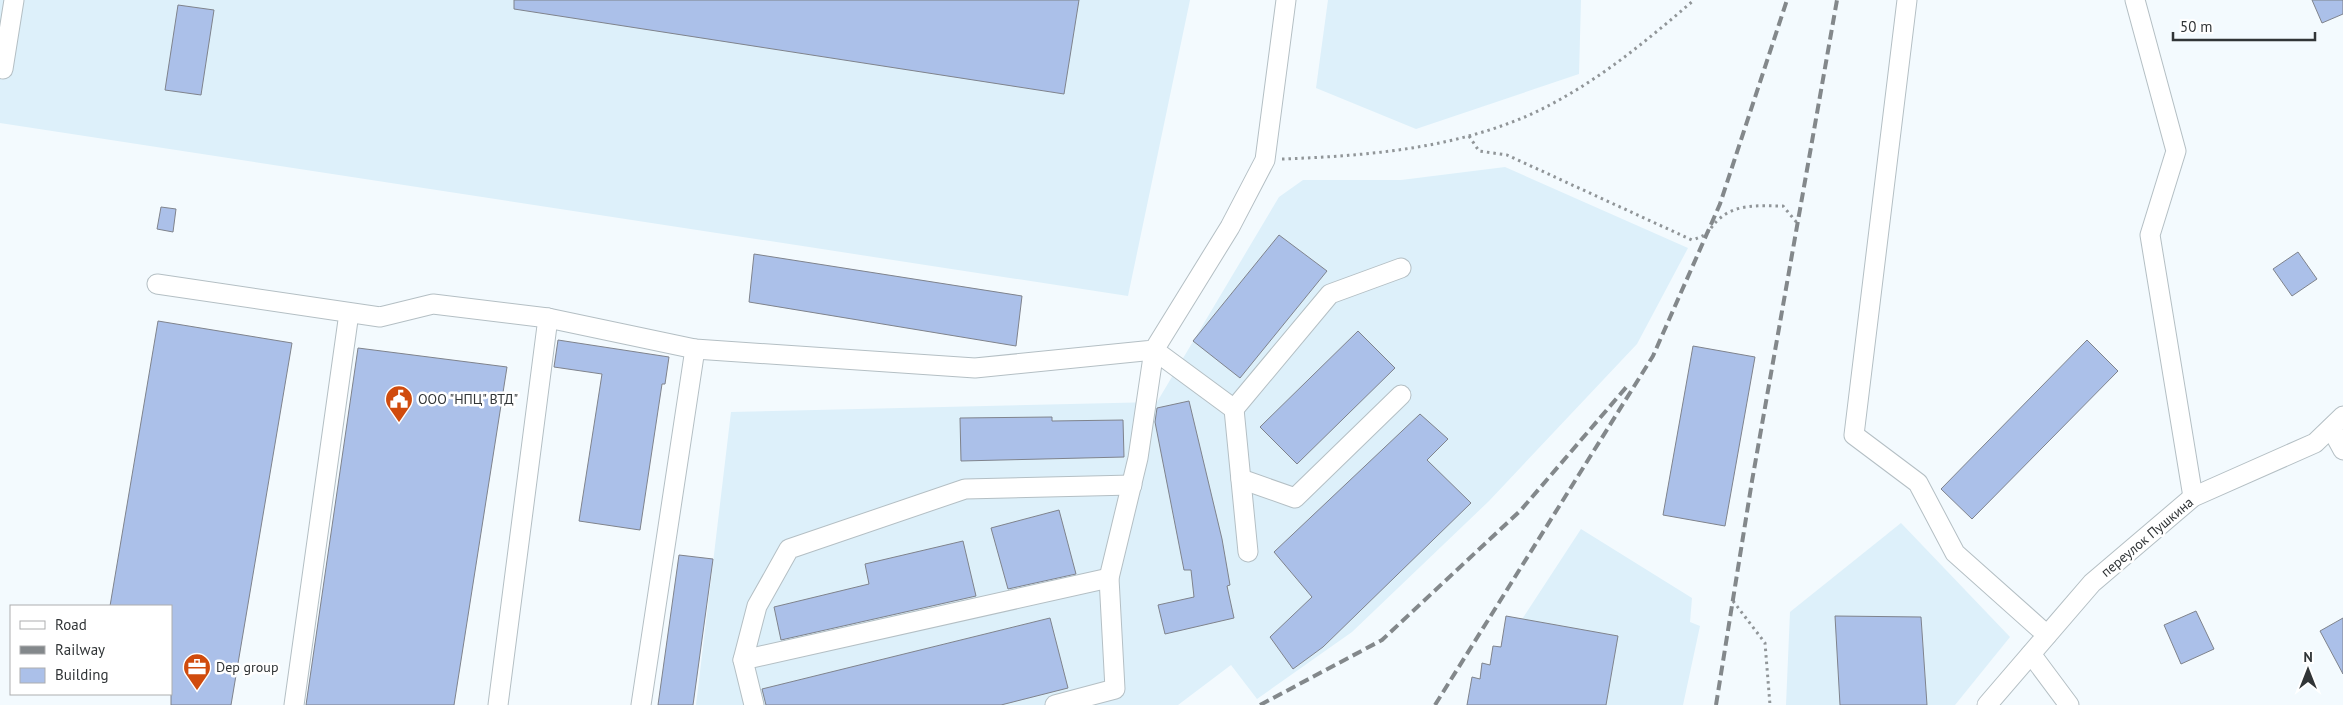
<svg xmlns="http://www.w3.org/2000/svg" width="2343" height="705" viewBox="0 0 2343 705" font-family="'PT Sans',sans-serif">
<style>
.built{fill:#ddf0fa}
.building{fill:#abc0e9;stroke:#7f838c}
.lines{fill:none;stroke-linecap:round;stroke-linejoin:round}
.minor-casing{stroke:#b4bfc4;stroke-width:21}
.path{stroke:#909598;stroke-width:3;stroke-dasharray:2.5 4;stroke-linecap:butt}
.minor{stroke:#fff;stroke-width:19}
.rail{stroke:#83888b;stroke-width:4;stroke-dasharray:10 5;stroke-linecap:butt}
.labels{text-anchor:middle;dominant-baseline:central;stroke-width:5;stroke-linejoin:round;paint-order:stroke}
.poi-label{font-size:14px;fill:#313537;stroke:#fff;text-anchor:start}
.street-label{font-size:14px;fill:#313537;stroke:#fff}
</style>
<rect width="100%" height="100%" fill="#f3fafe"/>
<g class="built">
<polygon points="0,0 1190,0 1128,296 0,123"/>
<polygon points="1328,0 1581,0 1579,74 1416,129 1316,88"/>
<polygon points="1505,167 1688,248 1637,344 1489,501 1352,632 1257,699 1231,665 1178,705 696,705 731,412 1157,402 1279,197 1303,180 1401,180"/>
<polygon points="1901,523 2010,637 1955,705 1786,705 1790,612"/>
<polygon points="1581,529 1692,598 1690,622 1700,626 1683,705 1466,705"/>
</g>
<g class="building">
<polygon points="514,0 1079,0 1064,94 514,9"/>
<polygon points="2312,0 2343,0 2343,14 2322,23"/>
<polygon points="178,5 214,10 201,95 165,90"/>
<polygon points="161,207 176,209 173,232 157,229"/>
<polygon points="1279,235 1327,271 1240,378 1193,341"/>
<polygon points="2298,252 2317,279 2292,296 2273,269"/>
<polygon points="754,254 1022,296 1016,346 749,302"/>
<polygon points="158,321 292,343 231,705 171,705 171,606 110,606"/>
<polygon points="1358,331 1395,368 1297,464 1260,427"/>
<polygon points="558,340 669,357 665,384 662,384 640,530 579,521 602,374 554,367"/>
<polygon points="2087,340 2118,371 1972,519 1941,489"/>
<polygon points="1693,346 1755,357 1725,526 1663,515"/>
<polygon points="358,348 507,367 454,705 306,705"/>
<polygon points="1189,401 1222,539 1230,585 1227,586 1234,618 1165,634 1158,605 1194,597 1191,570 1184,570 1155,422 1157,408"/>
<polygon points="1420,414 1448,439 1427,460 1471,503 1323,647 1293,669 1270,637 1312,597 1274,552"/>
<polygon points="1052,417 1052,421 1123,420 1124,457 961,461 960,418"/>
<polygon points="1059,510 1076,574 1008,589 991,528"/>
<polygon points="963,541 976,596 781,640 774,607 869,584 865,564"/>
<polygon points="679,555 713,559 693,705 658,705"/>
<polygon points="2196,611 2214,649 2181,664 2164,625"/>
<polygon points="1506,616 1618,636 1606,705 1467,705 1472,677 1480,679 1482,663 1490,665 1493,646 1501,647"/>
<polygon points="1835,616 1921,617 1927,705 1840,705"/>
<polygon points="1050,618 1068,688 1001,705 766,705 762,689"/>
<polygon points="2343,618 2343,674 2320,631"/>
</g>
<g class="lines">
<g class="minor-casing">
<g id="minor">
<polyline points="1907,0 1854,435 1918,483 1955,553 2047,635"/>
<polyline points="2135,0 2176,151 2150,235 2193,497"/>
<polyline points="3,69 14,0"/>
<polyline points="157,284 380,317 433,304 548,318 695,349 975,368 1154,350 1230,227 1265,160 1286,0"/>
<polyline points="1234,409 1330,294 1401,268"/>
<polyline points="2331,428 2343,450"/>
<polyline points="1241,479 1295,498 1401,395"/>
<polyline points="2031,654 2069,705"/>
<polyline points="743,660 757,606 789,549 965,489 1132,485"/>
<polyline points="294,705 349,313"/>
<polyline points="498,705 548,318"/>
<polyline points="641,705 695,349"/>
<polyline points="754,705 743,660 1109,578"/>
<polyline points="1055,705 1115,689 1109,578 1138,458 1154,350 1234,409 1248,552"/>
<polyline points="1987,705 2092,583 2193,497 2315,443 2343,416"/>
</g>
</g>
<g class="path">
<path d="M1469,136L1479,151L1507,155L1692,240C1713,233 1706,231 1719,219C1737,203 1760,206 1783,206L1798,224"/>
<path d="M1282,159C1365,156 1450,149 1527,116C1590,88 1643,44 1694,0"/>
<polyline points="1733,601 1765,643 1770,705"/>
</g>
<use href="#minor" class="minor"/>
<g class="rail">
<polyline points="1260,705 1382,640 1521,510 1629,384"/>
<polyline points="1435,705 1653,356 1720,204 1787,0"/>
<polyline points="1716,705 1752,481 1837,0"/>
</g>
</g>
<defs>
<g id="civic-pin" transform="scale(1.4375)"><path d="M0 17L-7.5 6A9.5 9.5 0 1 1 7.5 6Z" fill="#d04b0d" stroke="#fff"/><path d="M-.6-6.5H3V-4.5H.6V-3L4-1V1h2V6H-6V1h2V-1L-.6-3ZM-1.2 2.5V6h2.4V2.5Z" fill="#fff"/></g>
<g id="office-pin" transform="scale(1.4375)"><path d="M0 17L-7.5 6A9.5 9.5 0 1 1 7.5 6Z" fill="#d04b0d" stroke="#fff"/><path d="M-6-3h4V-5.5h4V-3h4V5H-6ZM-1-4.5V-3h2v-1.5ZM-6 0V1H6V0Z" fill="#fff"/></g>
</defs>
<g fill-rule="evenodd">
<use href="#civic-pin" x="399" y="399"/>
<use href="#office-pin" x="197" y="667"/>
</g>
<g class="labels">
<g class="poi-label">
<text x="418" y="399">ООО "НПЦ" ВТД"</text>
<text x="216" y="667">Dep group</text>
</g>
<g class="street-label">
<text transform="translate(2147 537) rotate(-40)">переулок Пушкина</text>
</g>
</g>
<rect x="10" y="605" width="162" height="90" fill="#ffffff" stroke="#adaeaf"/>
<rect x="20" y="621" width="25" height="8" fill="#ffffff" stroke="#adaeaf"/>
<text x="55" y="630" font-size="15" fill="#313537">Road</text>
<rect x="20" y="646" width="25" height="8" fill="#83888b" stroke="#adaeaf"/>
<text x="55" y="655" font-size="15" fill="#313537">Railway</text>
<rect x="20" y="668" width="25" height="15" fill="#abc0e9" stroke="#adaeaf"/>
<text x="55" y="680" font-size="15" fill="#313537">Building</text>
<g transform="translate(2308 670)" stroke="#ffffff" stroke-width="4" paint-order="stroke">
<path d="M0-4L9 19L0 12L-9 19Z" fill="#313537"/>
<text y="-8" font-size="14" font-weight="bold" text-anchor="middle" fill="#313537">N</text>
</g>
<path d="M2173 32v8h142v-8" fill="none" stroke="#313537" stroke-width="2.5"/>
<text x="2180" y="32" font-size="15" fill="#313537" stroke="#ffffff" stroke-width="4" paint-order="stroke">50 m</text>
</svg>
